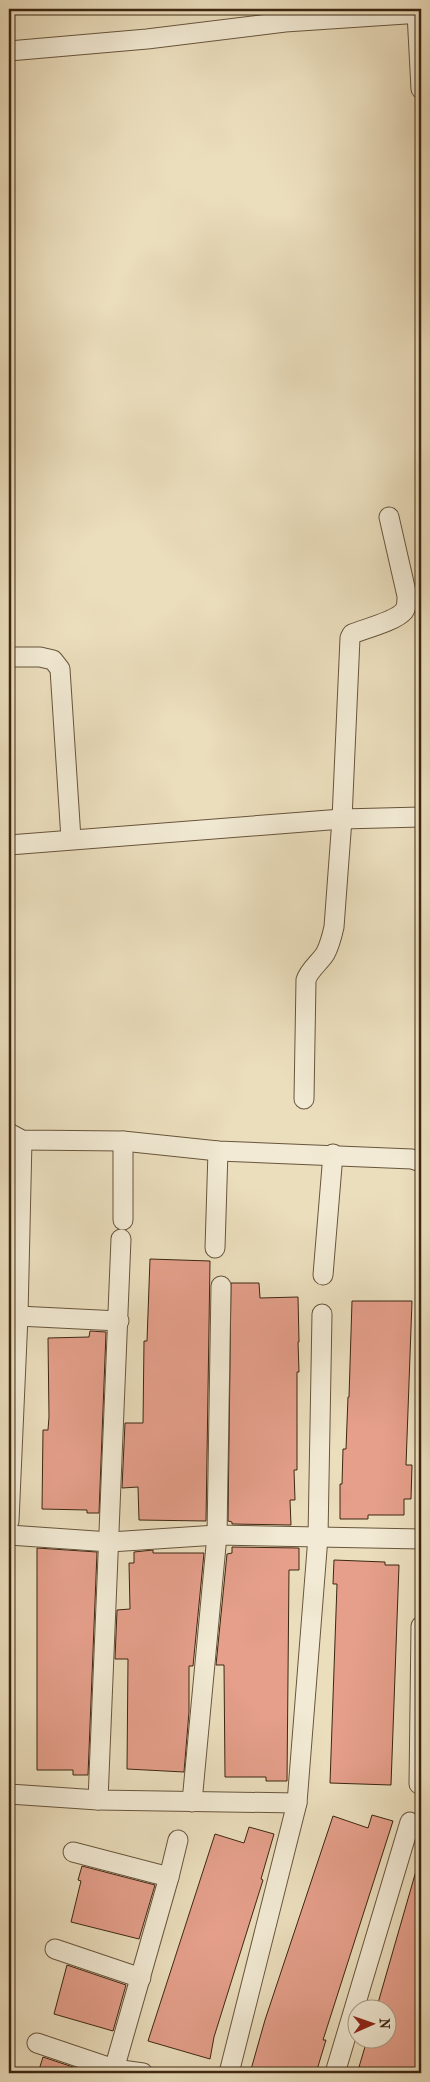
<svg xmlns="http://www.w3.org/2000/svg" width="430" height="2082" viewBox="0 0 430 2082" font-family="'IM FELL French Canon',serif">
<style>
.building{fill:#e59f8b;stroke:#3c2711}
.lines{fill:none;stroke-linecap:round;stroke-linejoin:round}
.street-casing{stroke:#68553c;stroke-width:21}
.street{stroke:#f2ead4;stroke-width:19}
</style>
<rect width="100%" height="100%" fill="#ebdebd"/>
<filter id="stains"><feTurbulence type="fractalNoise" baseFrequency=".004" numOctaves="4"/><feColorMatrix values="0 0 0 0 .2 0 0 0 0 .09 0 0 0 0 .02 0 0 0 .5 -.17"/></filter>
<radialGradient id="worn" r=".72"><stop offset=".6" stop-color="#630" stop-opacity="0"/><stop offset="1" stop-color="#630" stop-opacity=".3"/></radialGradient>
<g class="building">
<polygon points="150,1259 210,1261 206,1521 139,1520 138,1487 122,1488 125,1423 143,1423 144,1341 147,1341"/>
<polygon points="231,1283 259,1283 260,1298 298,1297 299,1342 298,1342 299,1372 297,1372 297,1470 294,1470 295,1500 290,1500 291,1525 232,1524 232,1522 228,1521"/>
<polygon points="352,1301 412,1301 406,1465 412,1465 411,1499 404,1499 404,1515 368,1515 368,1519 340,1519 340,1484 342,1484 343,1449 346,1449 348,1397 349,1397"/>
<polygon points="90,1331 106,1332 99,1513 87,1513 87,1510 42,1509 43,1430 48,1430 49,1417 48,1338 89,1337"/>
<polygon points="232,1547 299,1548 299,1570 289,1570 287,1781 266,1781 266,1777 225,1777 224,1665 216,1665 227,1554 232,1553"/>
<polygon points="37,1548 97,1552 88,1775 73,1775 73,1770 37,1770"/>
<polygon points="153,1550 153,1553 204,1553 193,1666 189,1666 189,1712 184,1772 127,1769 128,1659 115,1659 117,1610 130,1609 129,1563 134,1563 134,1552"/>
<polygon points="334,1560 385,1562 385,1565 399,1565 391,1785 330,1783 337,1584 333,1584"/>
<polygon points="372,1815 393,1821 323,2040 326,2040 316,2073 250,2073 265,2020 333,1816 368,1828"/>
<polygon points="249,1827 274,1834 261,1879 263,1880 214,2037 210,2059 148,2041 215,1834 244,1843"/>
<polygon points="82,1866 155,1885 139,1939 71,1922 81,1881 78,1880"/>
<polygon points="416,1871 421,1871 421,2073 381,2073 359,2067 367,2040 388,2040 388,2010 376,2010"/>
<polygon points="67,1965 126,1985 113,2031 54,2014"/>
<polygon points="43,2057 91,2073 38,2073"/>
</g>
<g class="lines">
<g class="street-casing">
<g id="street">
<polyline points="417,13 421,89"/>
<polyline points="9,51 147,39 285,22 421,13"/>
<polyline points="9,657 40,657 53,660 60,669 71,839"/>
<polyline points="9,845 342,819 421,817"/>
<path d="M304,1099L306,980C309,970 319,963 325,954C330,945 332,936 334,927L342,819L350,638L352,634C364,629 396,621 404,611C407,607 407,601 407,596L389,517"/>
<polyline points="9,1133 22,1140 123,1141 218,1151 412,1159 421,1162"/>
<polyline points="123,1220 123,1141"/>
<polyline points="215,1248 218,1151"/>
<polyline points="323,1275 333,1154"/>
<polyline points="18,1316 119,1321"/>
<polyline points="9,1521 18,1316 22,1140"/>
<polyline points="9,1535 110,1542 217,1535 421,1539"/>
<polyline points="419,1784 421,1626"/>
<polyline points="9,1794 98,1800 297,1803"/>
<polyline points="98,1800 121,1239"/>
<polyline points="192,1802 217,1535 221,1286"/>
<polyline points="73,1852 169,1877"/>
<polyline points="55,1949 141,1978"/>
<polyline points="37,2043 114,2069 143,2073"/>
<polyline points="113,2073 169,1877 178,1840"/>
<polyline points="229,2073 297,1803 318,1537 322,1314"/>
<polyline points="335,2073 410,1822"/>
</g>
</g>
<use href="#street" class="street"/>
</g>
<rect width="430" height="2082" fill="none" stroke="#ebdebd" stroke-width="30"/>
<rect x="10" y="10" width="410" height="2062" fill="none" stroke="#3c2711" stroke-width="2.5"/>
<rect x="15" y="15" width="400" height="2052" fill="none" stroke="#3c2711"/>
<g transform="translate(372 2024) rotate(88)"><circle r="24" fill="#f2ead4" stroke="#a99c86"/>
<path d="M0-4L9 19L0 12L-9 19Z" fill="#8f2418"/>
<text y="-8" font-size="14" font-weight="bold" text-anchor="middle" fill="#3c2711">N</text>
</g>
<rect width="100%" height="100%" filter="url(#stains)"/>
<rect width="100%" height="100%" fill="url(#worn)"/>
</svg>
